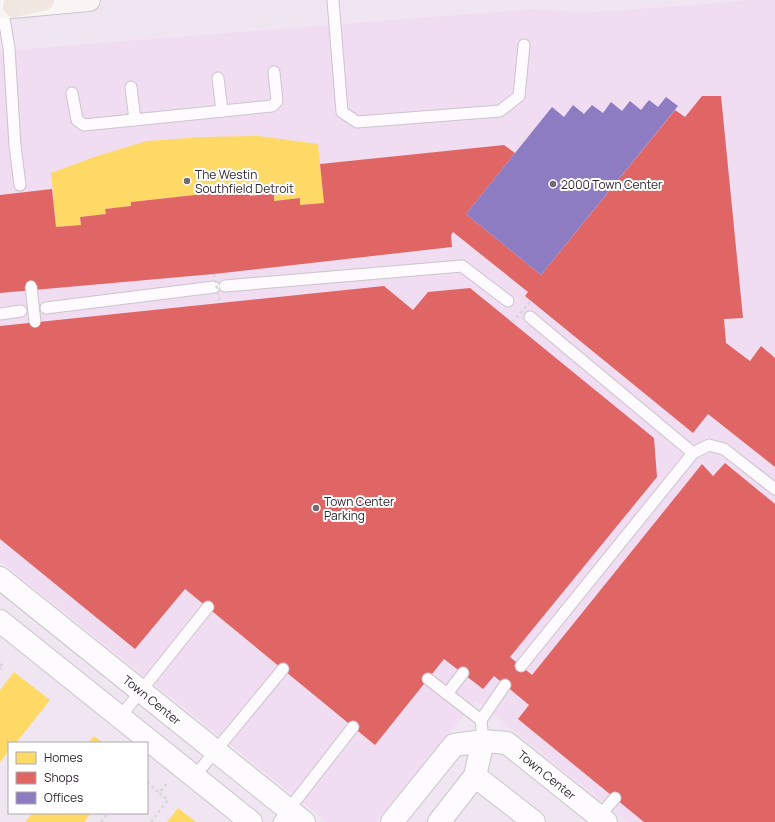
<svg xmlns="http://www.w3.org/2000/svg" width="775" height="822" viewBox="0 0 775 822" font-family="Manrope,sans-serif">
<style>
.built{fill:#f0ddf1}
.homes{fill:#ffd966}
.shops{fill:#e06666}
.offices{fill:#8e7cc3}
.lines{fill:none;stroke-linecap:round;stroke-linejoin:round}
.service-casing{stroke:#ccc4cd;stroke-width:13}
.minor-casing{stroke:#ccc4cd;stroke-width:24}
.secondary-casing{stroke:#ccc4cd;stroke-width:24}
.motorway-casing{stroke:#c2b6b3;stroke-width:24}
.path{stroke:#d9d6d9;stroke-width:2.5;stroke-dasharray:3 3;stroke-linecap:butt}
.service{stroke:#fdfbfd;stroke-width:11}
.minor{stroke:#fdfbfd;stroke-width:22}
.secondary{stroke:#f8f5f4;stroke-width:22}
.motorway{stroke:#efe7e0;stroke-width:22}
.service-bridge-casing{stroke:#ccc4cd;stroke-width:13;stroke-linecap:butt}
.path-bridge{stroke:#d9d6d9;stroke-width:2.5;stroke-dasharray:3 3;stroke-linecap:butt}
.service-bridge{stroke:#fdfbfd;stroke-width:11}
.poi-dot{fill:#736b74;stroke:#fff;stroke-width:1.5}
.labels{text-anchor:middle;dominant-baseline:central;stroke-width:4;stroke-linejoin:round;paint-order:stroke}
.poi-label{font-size:12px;fill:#302930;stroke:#fff;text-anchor:start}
.street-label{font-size:12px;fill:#302930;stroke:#fff}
</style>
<rect width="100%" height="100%" fill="#f0e6f1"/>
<polygon class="built" points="753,0 775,0 775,822 627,822 476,700 376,822 327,822 0,561 0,51 531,9 581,12 614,11"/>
<g class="homes">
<polygon points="258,136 318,144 324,203 300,205 300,198 274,201 274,193 250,196 249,189 131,202 131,206 105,209 106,214 80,217 81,225 56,227 51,173 97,156 147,141 203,137"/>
<polygon points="14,672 50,700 16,743 9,743 9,751 0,762 0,690"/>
<polygon points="94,736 103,743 88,743"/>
<polygon points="178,808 196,822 167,822"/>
<polygon points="33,813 91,813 84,822 25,822"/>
</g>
<g class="shops">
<polygon points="702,96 721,96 743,318 724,319 726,343 750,361 761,346 775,358 775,467 708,414 693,433 525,296 528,292 453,232 451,235 452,247 214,274 0,293 0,195 52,189 56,227 81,225 80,217 106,214 105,209 131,206 131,202 249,189 250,196 274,193 274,201 300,198 300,205 324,203 320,164 504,145 515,153 466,214 541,275 675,110 685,117"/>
<polygon points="384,286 413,310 428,292 470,288 654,438 657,477 510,657 532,675 702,464 713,476 725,463 775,504 775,822 644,822 518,719 529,705 494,676 483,689 444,659 375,745 185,589 135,649 0,539 0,326"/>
</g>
<polygon class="offices" points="666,97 678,106 541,275 466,214 552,107 564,117 573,105 584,114 592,105 603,113 611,102 622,111 630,101 641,110 649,100 658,107"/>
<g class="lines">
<g class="service-casing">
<g id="service">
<polyline points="333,0 342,112 357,122 500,111 519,96 524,45"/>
<polyline points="2,7 9,48 15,146 20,185"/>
<polyline points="218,78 222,111"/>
<polyline points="131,87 135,120"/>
<polyline points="72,93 77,120 84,125 272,106 277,101 274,72"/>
<polyline points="225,286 462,266 508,301"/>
<polyline points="46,308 214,287"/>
<polyline points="0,314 21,311"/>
<polyline points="693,453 709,445 724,449 775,489"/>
<polyline points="521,666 693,453 530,317"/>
<polyline points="428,679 481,720"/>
<polyline points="447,694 463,673"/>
<polyline points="120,717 208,607"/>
<polyline points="483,741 481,720 505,685"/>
<polyline points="194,777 283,669"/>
<polyline points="596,820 615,798"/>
<polyline points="279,822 353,727"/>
</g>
</g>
<g class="minor-casing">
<g id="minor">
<polyline points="0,578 304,822"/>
<polyline points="0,621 251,822"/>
<polyline points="483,741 507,743 606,822"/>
<polyline points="475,776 534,822"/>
<polyline points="392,822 454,745 483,741 475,776 439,822"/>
</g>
</g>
<g class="secondary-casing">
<polyline id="secondary" points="0,8 89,0"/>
</g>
<g class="motorway-casing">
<polyline id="motorway" points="14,6 43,0"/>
</g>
<g class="path">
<polyline points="0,664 3,666 0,669"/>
<polyline points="147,782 159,793"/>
<polyline points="101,822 108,813"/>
<polyline points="151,822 168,800 159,793 168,782"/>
</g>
<use href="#service" class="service"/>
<use href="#minor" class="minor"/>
<use href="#secondary" class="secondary"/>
<use href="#motorway" class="motorway"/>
<g class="service-bridge-casing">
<polyline id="service-bridge" points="31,286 35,322"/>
</g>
<g class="path-bridge">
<polyline points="214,274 220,303"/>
<polyline points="512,322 531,301"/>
</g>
<use href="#service-bridge" class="service-bridge"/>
</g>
<g class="poi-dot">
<circle cx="187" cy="181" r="4"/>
<circle cx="553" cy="184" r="4"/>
<circle cx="316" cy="508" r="4"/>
</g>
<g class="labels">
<g class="poi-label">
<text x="195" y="174">The Westin<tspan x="195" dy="14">Southfield Detroit</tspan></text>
<text x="561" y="184">2000 Town Center</text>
<text x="324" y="501">Town Center<tspan x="324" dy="14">Parking</tspan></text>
</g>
<g class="street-label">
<text transform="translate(152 700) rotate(39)">Town Center</text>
<text transform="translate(547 775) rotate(39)">Town Center</text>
</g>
</g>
<rect x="8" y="742" width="140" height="72" fill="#ffffff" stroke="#aca9ac"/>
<rect x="16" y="752" width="20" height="12" fill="#ffd966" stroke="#aca9ac"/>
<text x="44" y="762" font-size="12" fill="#302930">Homes</text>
<rect x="16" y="772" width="20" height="12" fill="#e06666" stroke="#aca9ac"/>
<text x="44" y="782" font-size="12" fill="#302930">Shops</text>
<rect x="16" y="792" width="20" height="12" fill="#8e7cc3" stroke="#aca9ac"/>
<text x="44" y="802" font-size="12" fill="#302930">Offices</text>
</svg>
